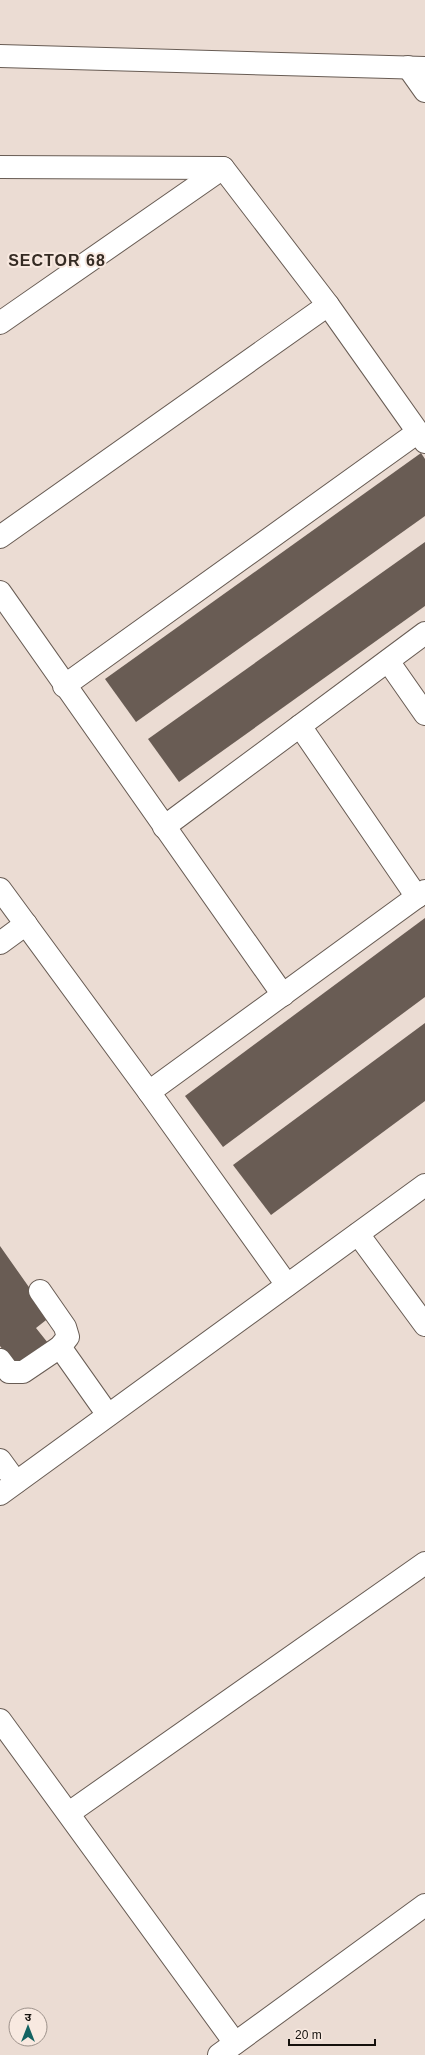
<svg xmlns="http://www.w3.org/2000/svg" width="425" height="2055" viewBox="0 0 425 2055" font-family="Helvetica,'Noto Sans Devanagari',sans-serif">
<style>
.building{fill:#695c54}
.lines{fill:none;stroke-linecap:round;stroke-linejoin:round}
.minor-casing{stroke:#685c54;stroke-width:24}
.minor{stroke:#fff;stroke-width:22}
.labels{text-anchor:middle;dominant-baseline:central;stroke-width:4;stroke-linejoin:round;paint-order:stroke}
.district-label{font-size:16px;font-weight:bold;letter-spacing:1px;fill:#352b23;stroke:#f8e9e0}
</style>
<rect width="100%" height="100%" fill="#ebdcd3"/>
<g class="building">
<polygon points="421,453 425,459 425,516 136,722 105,679"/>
<polygon points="425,542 425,606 179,782 148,739"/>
<polygon points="425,918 425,997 223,1147 185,1096"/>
<polygon points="425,1023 425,1101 271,1215 233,1165"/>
<polygon points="0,1246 50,1317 36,1328 48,1343 15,1366 0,1346"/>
</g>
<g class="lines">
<g class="minor-casing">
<g id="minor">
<polyline points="0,56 425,68"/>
<polyline points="408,67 425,91"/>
<polyline points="0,167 223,168 328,305 425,442"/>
<polyline points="0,323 223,168"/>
<polyline points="0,537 328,305"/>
<polyline points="0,592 283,995"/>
<polyline points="388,661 425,714"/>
<polyline points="64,686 418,432"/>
<polyline points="300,726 417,897"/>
<polyline points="164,827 425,633"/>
<polyline points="0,889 149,1092 287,1285"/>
<polyline points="0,943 26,924"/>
<polyline points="149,1092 425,891"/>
<polyline points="358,1234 425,1325"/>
<polyline points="60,1347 108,1415"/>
<polyline points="0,1360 9,1372 23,1372 60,1347 68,1337 65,1327 40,1291"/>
<polyline points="0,1460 16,1482"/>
<polyline points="0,1494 425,1185"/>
<polyline points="0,1720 235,2043"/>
<polyline points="69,1813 425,1563"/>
<polyline points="219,2055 425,1905"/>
</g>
</g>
<use href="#minor" class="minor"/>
</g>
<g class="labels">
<g class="district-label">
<text x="57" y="260">SECTOR 68</text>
</g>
</g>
<g transform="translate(28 2027)"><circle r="19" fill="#f8e9e0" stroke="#9d928b"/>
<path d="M0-3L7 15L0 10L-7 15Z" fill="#146362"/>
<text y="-6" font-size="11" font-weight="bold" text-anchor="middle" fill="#14100c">उ</text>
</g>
<path d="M289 2039v6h86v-6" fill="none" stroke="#14100c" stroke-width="2"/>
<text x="295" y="2039" font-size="12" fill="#14100c" stroke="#f8e9e0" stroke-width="3" paint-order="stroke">20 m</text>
</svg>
